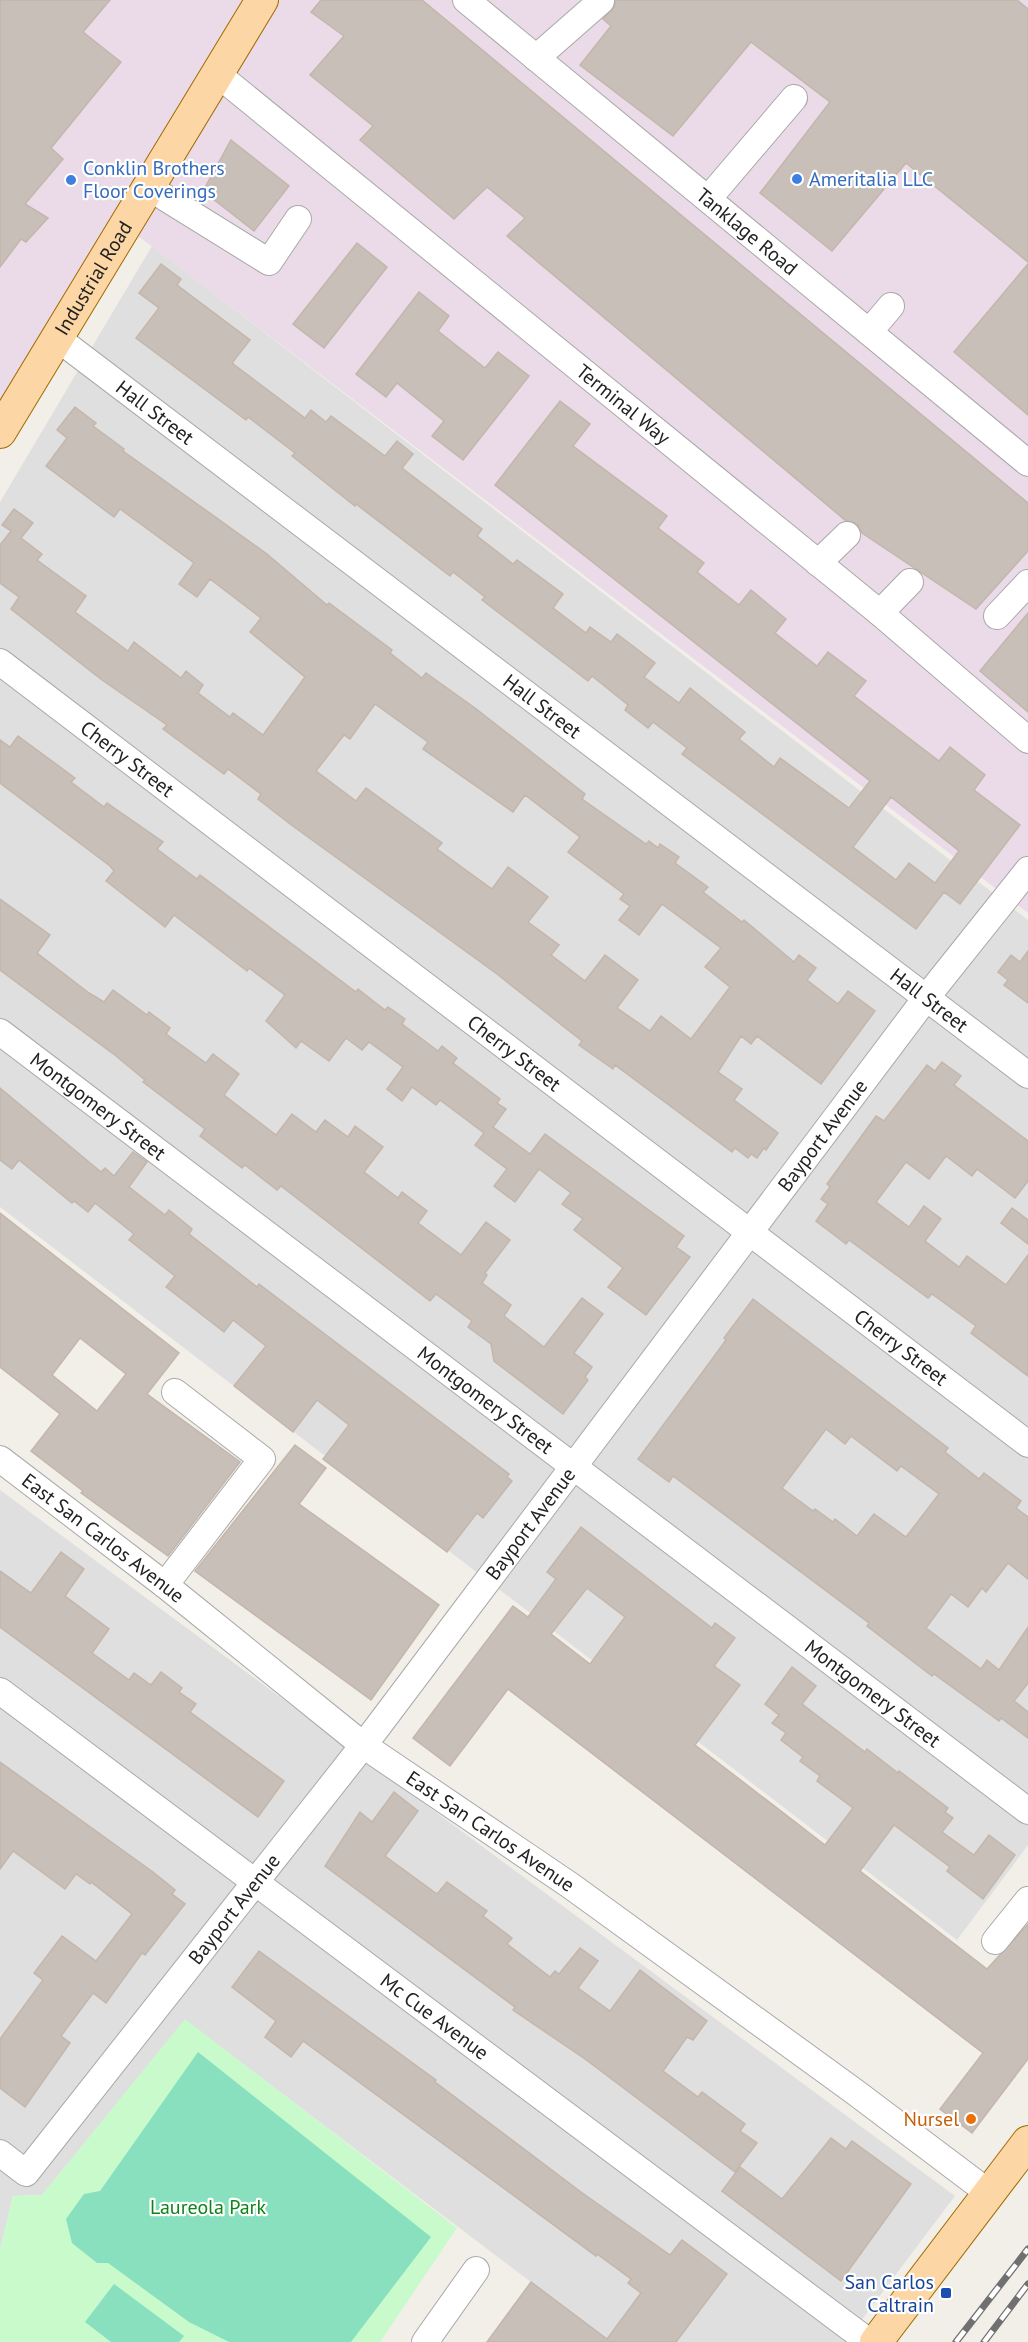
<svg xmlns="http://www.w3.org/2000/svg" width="1028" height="2342" viewBox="0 0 1028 2342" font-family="'PT Sans',sans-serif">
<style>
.residential{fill:#e0dfdf}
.industrial{fill:#ebdbe8}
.park{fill:#c8facc}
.pitch{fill:#88e0be}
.building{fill:#c7bfb8;stroke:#c4b6ab;stroke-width:1.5;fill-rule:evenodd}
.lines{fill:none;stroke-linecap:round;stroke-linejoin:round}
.minor-casing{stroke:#a9a9a9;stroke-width:28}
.major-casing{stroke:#a06b00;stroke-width:34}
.minor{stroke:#fff;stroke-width:26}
.major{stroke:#fcd6a4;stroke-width:32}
.rail-casing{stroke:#707070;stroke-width:7}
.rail{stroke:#fff;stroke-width:4.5;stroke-dasharray:14;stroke-linecap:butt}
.shop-dot{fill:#3f7fe0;stroke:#fff;stroke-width:2}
.food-dot{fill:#e8710a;stroke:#fff;stroke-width:2}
.transit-dot{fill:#1a4fb4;stroke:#fff;stroke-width:2}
.labels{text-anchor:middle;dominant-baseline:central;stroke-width:4.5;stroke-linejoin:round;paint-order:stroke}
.shop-label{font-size:20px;fill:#366cbe;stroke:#fff;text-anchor:start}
.street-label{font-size:20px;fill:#222;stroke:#fff}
.food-label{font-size:20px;fill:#c56008;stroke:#fff;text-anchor:end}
.park-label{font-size:20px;fill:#0c8416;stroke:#fff}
.transit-label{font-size:20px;fill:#164399;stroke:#fff;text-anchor:end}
</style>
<rect width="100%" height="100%" fill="#f2efe9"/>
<g class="residential">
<polygon points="152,246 1028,920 1028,1845 957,1940 0,1207 0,502"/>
<polygon points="0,1490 955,2196 845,2342 610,2342 185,2020 42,2195 13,2196 0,2250"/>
</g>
<polygon class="industrial" points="0,0 1028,0 1028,913 125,226 0,432"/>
<polygon class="park" points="185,2019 457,2228 380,2342 0,2342 0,2250 13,2196 42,2195"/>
<g class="pitch">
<polygon points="198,2052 431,2237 351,2342 229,2342 189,2322 108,2263 97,2263 72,2243 66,2219 84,2194 100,2191"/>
<polygon points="114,2284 184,2336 179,2342 111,2342 85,2322"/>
</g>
<g class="building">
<polygon points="0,0 110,0 83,32 121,62 51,148 63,159 25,204 48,218 26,242 21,239 0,267"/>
<polygon points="321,0 422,0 1028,503 1028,551 976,609 862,533 857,524 845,520 507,236 525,218 487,187 454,219 360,140 373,126 310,75 344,36 311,12"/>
<polygon points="616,0 1017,0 1028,9 1028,262 906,163 832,251 760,193 830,102 751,42 673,136 580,65 611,26 603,19 615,6"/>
<polygon points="231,140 289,186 254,231 203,191"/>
<polygon points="357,243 387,267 324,348 293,324"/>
<path d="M161,264L181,279L177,285L250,340L232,363L305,418L311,410L326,422L331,416L385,456L397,441L413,454L402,468L482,529L477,536L513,564L517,560L563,594L553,608L586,633L590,627L611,642L617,634L655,663L644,677L679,703L690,688L745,732L739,739L774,767L780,758L849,808L870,781L495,485L560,401L590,424L573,446L667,516L658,528L704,563L697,572L739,605L751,590L786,619L775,633L817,666L828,652L866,681L854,696L939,761L950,747L985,775L974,790L1020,825L960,904L944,892L916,929L682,754L687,748L653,722L648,728L625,710L628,705L592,676L588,681L482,600L485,597L453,572L450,576L356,504L355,506L292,456L295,453L248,417L246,420L136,338L159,308L139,293ZM891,797L959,851L935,883L909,863L896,880L853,847Z"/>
<polygon points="1028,264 1028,415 954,352"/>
<polygon points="419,292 449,316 438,331 485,368 498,352 529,376 463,460 432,436 444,421 397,383 386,397 356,374"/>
<path d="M75,407L96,423L93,426L124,449L123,451L267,554L327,605L329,603L392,650L390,653L422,678L426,673L475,708L585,794L582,799L646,844L649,841L658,848L660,844L679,857L675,863L708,887L703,892L742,922L744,920L794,962L799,955L816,968L807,980L838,1004L848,991L875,1011L821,1084L757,1036L751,1044L741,1036L718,1072L742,1089L734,1100L778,1133L766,1150L764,1148L757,1158L751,1154L748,1158L735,1148L732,1152L615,1065L613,1069L579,1045L582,1041L497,974L290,824L258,799L261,794L228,769L224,774L163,729L167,725L102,680L11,609L19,597L0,583V545L11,531L2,525L14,509L33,523L21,538L42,554L37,560L86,596L75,612L128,651L134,642L181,678L186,671L203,685L198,693L230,717L233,713L263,735L305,677L250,632L261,618L210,579L197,597L179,584L194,563L120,509L114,517L46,466L67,438L57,430ZM375,704L428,742L423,749L513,812L525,795L580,837L568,852L624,894L620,899L630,906L619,920L639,935L662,904L721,948L705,967L730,987L691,1039L661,1016L650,1031L617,1008L638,980L605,955L585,981L551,955L559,945L528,922L548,897L508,867L492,889L437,849L442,843L366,788L356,801L316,771L344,735L350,739Z"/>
<polygon points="1028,613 1028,712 980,671"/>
<polygon points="18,736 75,778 71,782 104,807 107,803 163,842 157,849 197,879 200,875 356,992 358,989 385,1010 388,1007 405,1019 402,1024 438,1051 442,1046 457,1058 453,1063 500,1099 497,1103 506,1109 493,1127 530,1154 545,1134 684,1236 676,1247 690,1257 646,1315 608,1287 623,1268 574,1230 583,1219 562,1204 571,1193 539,1169 515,1202 494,1186 507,1169 475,1145 484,1133 440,1100 436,1105 412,1087 402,1101 387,1089 403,1067 369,1042 362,1050 346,1038 329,1061 301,1041 296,1048 266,1021 285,995 249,968 247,971 174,915 165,927 106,881 114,871 110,866 0,783 0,740 10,747"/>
<polygon points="0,899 50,935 37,953 89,993 104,1002 113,990 147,1015 149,1012 170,1028 166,1034 206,1063 213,1054 239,1074 224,1095 276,1135 292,1114 316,1132 325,1120 348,1137 355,1126 383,1147 364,1172 398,1198 402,1192 427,1211 418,1223 461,1255 486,1222 510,1240 485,1273 487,1275 482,1283 511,1305 504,1316 544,1347 582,1298 603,1314 574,1353 592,1367 585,1377 588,1380 563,1414 494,1361 491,1344 468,1327 472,1321 436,1294 430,1301 281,1186 277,1190 245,1165 242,1168 200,1136 205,1129 143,1082 145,1080 116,1056 0,970"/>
<polygon points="1028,951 1028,1003 1004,985 1008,980 998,972 1011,955 1020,962"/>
<polygon points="942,1062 961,1076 954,1085 1028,1141 1028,1181 1015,1198 977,1169 972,1176 946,1156 929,1179 906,1162 876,1202 909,1227 924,1206 941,1219 925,1241 959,1267 967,1256 1006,1285 1028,1255 1028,1376 971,1333 976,1326 932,1294 928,1298 849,1240 846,1244 816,1221 828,1204 821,1199 830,1187 827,1184 876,1116 884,1121 927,1065 935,1071"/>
<polygon points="0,1088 101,1172 105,1168 114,1176 133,1152 147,1162 129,1187 165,1215 169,1210 192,1229 189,1234 257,1287 259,1284 509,1474 507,1477 512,1481 483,1518 477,1513 447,1552 323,1459 349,1425 317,1400 293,1432 234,1386 266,1346 233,1320 224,1332 166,1287 175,1276 129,1240 134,1234 95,1203 88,1212 74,1201 72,1203 19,1160 12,1169 0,1160"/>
<polygon points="1012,1208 1028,1220 1028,1244 1001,1223"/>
<path d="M0,1213L179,1353L147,1394L240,1462L168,1556L81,1493L83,1491L31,1451L60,1414L0,1367ZM80,1338L126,1374L97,1411L52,1375Z"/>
<path d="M753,1299L948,1448L945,1452L979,1479L984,1473L1021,1501L1016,1508L1028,1517V1579L1008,1563L986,1592L982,1588L968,1607L951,1594L926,1628L981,1669L987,1660L999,1670L1028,1627V1683L1014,1701L1028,1712V1738L1001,1718L999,1721L934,1674L932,1676L867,1626L869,1623L673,1476L669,1482L638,1459L710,1362L726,1340L724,1338ZM826,1429L845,1444L851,1436L897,1471L901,1466L939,1494L906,1537L874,1514L857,1536L835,1519L833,1522L815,1509L813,1511L782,1488Z"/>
<polygon points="295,1445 326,1468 299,1504 439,1605 371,1700 195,1571"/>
<path d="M581,1527L712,1628L715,1623L735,1638L714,1666L740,1685L695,1745L825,1845L853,1808L817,1781L820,1776L800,1761L803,1757L781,1740L786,1733L772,1723L779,1715L765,1704L792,1667L816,1686L802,1704L865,1752L867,1749L898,1773L899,1771L948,1808L945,1812L953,1818L942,1832L974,1855L989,1835L1015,1855L983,1899L947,1871L950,1867L894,1825L860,1871L987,1969L1028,1924V2059L972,2133L940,2109L983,2053L508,1689L450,1766L413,1738L513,1606L528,1617L556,1579L547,1572ZM587,1588L625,1617L590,1664L551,1634Z"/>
<polygon points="61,1552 84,1569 65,1596 109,1629 92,1653 129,1680 134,1673 151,1685 161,1672 182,1688 179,1692 196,1704 190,1712 284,1781 258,1817 0,1627 0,1571 31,1593"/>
<polygon points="0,1762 153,1872 175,1890 172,1894 185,1904 145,1955 142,1953 106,2003 93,1993 61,2036 70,2043 25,2107 0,2088 0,2039 43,1980 34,1973 62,1936 96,1961 132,1914 91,1882 90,1884 76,1874 65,1889 13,1851 0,1869"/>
<polygon points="394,1792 418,1811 385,1856 437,1894 447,1882 487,1911 483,1916 512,1938 507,1944 550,1977 555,1971 559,1974 580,1948 598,1961 578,1988 610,2011 640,1970 707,2021 693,2040 687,2037 663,2071 698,2097 702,2092 745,2124 740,2131 757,2143 735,2172 585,2059 513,2010 515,2007 325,1866 360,1812 372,1822"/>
<polygon points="259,1951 436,2080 435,2082 581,2192 670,2255 682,2240 727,2274 676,2342 487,2342 531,2282 607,2339 641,2293 628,2283 631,2279 597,2254 596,2256 303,2041 291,2057 265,2037 276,2021 232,1987"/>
<polygon points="831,2138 846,2149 852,2141 911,2184 841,2281 722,2191 740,2167 782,2199"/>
</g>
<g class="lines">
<g class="minor-casing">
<g id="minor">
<path id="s1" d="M466,0L1028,463"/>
<polyline points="536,58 601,1"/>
<path id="s2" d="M216,73L880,613L1028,740"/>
<polyline points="148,187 269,262 298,219"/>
<polyline points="708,199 794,98"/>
<polyline points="869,332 891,306"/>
<path id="s3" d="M57,338L1028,1075"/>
<polyline points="818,563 847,535"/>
<polyline points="880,613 910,582"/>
<polyline points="997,616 1028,583"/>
<path id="s4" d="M0,662L1028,1444"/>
<path id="s5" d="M0,1032L1028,1811"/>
<path id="s6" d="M0,1459L165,1585L363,1745L571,1886L855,2092L989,2193"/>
<polyline points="165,1585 262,1459 175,1392"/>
<path id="s7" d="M0,1691L869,2342"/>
<polyline points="995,1941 1028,1900"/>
<path id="s8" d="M0,2153L26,2173L376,1729L926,998L1028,870"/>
<polyline points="425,2342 476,2270"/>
</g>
</g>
<g class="major-casing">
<g id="major">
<path id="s9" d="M0,432L262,0"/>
<polyline points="876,2342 1028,2142"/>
</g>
</g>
<use href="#minor" class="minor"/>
<use href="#major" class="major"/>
<g class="rail-casing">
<g id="rail">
<polyline points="956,2342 1028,2249"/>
<polyline points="984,2342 1028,2284"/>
</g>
</g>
<use href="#rail" class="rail"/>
</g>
<g class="shop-dot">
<circle cx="797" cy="179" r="6"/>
<circle cx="71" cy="180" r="6"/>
</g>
<circle class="food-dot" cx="971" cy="2119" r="6"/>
<rect class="transit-dot" x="940" y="2287" width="12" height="12" rx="3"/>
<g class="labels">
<g class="shop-label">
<text x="83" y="168">Conklin Brothers<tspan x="83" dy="23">Floor Coverings</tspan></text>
<text x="809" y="179">Ameritalia LLC</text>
</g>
<g class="street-label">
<text stroke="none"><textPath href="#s1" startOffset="364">Tanklage Road</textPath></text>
<text stroke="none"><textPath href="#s9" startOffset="180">Industrial Road</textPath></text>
<text stroke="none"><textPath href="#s2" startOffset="525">Terminal Way</textPath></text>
<text stroke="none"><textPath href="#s3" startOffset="123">Hall Street</textPath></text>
<text stroke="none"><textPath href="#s3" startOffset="609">Hall Street</textPath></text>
<text stroke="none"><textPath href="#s4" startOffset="160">Cherry Street</textPath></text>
<text stroke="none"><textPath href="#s3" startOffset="1095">Hall Street</textPath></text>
<text stroke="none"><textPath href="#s4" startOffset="646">Cherry Street</textPath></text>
<text stroke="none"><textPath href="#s5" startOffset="123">Montgomery Street</textPath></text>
<text stroke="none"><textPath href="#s8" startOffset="1341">Bayport Avenue</textPath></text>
<text stroke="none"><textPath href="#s4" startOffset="1132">Cherry Street</textPath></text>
<text stroke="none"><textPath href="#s5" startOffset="609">Montgomery Street</textPath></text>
<text stroke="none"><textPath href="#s8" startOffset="855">Bayport Avenue</textPath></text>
<text stroke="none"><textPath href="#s6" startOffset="130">East San Carlos Avenue</textPath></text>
<text stroke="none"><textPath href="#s5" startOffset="1095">Montgomery Street</textPath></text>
<text stroke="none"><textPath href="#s6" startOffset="616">East San Carlos Avenue</textPath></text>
<text stroke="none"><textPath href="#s8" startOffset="369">Bayport Avenue</textPath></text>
<text stroke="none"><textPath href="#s7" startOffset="543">Mc Cue Avenue</textPath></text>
</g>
<g class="food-label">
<text x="959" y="2119">Nursel</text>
</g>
<g class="park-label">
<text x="208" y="2207">Laureola Park</text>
</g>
<g class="transit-label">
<text x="934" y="2282">San Carlos<tspan x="934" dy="23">Caltrain</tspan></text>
</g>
</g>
</svg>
